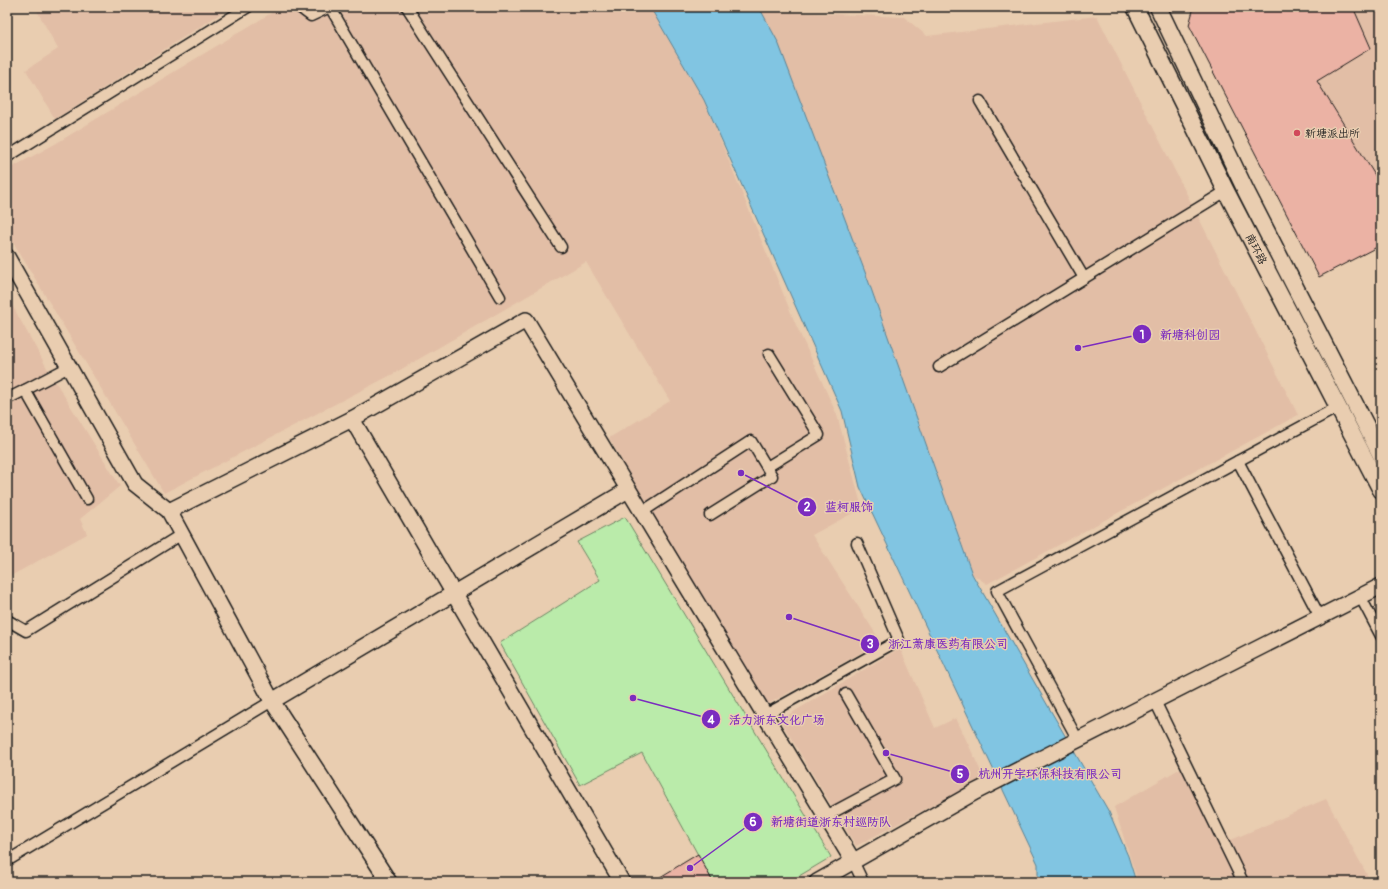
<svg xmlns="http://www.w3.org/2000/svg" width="1388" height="889" viewBox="0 0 1388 889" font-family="Pangolin,'LXGW WenKai TC',sans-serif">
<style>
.built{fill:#e2bea6}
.green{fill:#baebaa;stroke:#6b8463}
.water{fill:#81c5e2;stroke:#598193}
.building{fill:#ebb2a4;stroke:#1c1c1c}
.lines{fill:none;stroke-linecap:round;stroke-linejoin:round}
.street-casing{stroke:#1c1c1c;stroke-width:13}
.secondary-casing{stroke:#1c1c1c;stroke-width:18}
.primary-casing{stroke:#1c1c1c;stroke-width:19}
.street{stroke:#e9cdb0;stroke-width:10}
.secondary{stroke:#e9cdb0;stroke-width:15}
.primary{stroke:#e9cdb0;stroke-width:16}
.poi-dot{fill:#d1495b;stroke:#e9cdb0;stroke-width:1.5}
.labels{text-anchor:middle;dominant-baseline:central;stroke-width:3;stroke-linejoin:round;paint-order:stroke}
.poi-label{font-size:11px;fill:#1c1c1c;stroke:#e9cdb0;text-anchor:start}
.street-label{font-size:11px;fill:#1c1c1c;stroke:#e9cdb0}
.leader{fill:none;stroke:#7b2cbf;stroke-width:1.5}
.callout-dot{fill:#7b2cbf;stroke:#e9cdb0;stroke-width:1.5}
.mark-label{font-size:12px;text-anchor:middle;font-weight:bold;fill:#fff}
.callout-label{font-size:12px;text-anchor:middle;font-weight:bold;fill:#7b2cbf;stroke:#e9cdb0;stroke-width:3;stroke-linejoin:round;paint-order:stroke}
</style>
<rect width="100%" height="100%" fill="#e9cdb0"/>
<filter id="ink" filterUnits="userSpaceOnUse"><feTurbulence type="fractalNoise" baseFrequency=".025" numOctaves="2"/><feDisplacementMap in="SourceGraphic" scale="8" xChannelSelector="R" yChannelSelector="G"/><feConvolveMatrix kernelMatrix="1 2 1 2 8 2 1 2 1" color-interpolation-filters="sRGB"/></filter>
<g filter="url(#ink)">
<g class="built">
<polygon points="35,7 231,7 55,119 26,70 58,49"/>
<polygon points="281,7 560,7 586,12 650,7 704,100 796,325 837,415 862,508 812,535 881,642 768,704 699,596 609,438 670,401 586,262 393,374 164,493 7,232 7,170 55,144"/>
<polygon points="1353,7 1381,7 1381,185 1317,81 1371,48"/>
<polygon points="761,11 904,17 927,36 1097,16 1298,415 987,584 972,574 868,280"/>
<polygon points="7,296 47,368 120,486 80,519 87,534 7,578"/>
<polygon points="900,648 935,728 956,718 984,778 856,846 780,720"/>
<polygon points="1181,768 1231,840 1326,799 1371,882 1138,882 1114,807"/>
</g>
<polygon class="green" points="625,517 831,857 789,882 713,882 642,753 580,785 500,643 600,580 577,542"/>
<polygon class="water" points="650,7 759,7 778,42 868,280 972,574 1109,812 1128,856 1136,882 1038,882 1038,864 860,487 842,411 704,100"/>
<g class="building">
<polygon points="1194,7 1353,7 1371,48 1317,81 1381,185 1381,245 1319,277 1189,25"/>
<polygon points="698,854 713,882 652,882"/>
</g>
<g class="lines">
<g class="street-casing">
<g id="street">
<polyline points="299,7 311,16 330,7"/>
<polyline points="330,7 500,297"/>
<polyline points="407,7 561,247"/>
<polyline points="980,101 1084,278"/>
<polyline points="7,157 248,7"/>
<polyline points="69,367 25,390 87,499"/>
<polyline points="939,367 1226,191"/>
<polyline points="7,399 25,390"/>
<polyline points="1238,461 1320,617"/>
<polyline points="767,467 819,435 769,354"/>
<polyline points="642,512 751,441 772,476 710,515"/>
<polyline points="1360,596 1381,636"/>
<polyline points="7,620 26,631 182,534"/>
<polyline points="1155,701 1243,882"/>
<polyline points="765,715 899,640 857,543"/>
<polyline points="1078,740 997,591 1338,407"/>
<polyline points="826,816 895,779 846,694"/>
<polyline points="7,861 272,701"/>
<polyline points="853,861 863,882"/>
</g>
</g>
<g class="secondary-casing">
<g id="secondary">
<polyline points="7,257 135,484 169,511 272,701"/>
<polyline points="169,511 352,419"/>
<polyline points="389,882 272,701 628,490"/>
<polyline points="622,882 352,419 526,320 853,861"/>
<polyline points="817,882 975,792 1381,586"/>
</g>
</g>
<g class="primary-casing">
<g id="primary">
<polyline points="1135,7 1226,191 1381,490"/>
<polyline points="1158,7 1246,191 1381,455"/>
</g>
</g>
<use href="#street" class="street"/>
<use href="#secondary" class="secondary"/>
<use href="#primary" class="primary"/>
</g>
</g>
<circle class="poi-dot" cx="1297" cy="133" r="4"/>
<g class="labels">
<g class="poi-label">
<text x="1305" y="133">新塘派出所</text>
</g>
<g class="street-label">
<text transform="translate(1256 249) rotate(63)">南环路</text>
</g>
</g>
<path class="leader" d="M1078 348L1142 334M741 473L807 507M789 617L870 644M633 698L711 719M886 753L960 774M690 868L753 822"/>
<g class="callout-dot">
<circle cx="1078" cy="348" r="4"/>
<circle cx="741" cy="473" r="4"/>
<circle cx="789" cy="617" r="4"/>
<circle cx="633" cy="698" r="4"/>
<circle cx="886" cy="753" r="4"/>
<circle cx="690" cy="868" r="4"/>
<circle cx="1142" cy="334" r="10"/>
<circle cx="807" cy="507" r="10"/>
<circle cx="870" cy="644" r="10"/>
<circle cx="711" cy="719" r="10"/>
<circle cx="960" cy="774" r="10"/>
<circle cx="753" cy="822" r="10"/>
</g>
<g class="mark-label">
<text x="1142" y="339">1</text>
<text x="807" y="511">2</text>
<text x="870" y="648">3</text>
<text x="711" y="724">4</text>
<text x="960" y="778">5</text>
<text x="753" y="826">6</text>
</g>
<g class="callout-label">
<text x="1190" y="339">新塘科创园</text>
<text x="849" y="511">蓝柯服饰</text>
<text x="948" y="648">浙江萧康医药有限公司</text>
<text x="777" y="724">活力浙东文化广场</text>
<text x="1050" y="778">杭州开宇环保科技有限公司</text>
<text x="831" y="826">新塘街道浙东村巡防队</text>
</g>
<rect width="1388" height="889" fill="none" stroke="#e9cdb0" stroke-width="24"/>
<rect x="12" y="12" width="1364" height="865" fill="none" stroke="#1c1c1c" stroke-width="1.5" filter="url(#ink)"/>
</svg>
